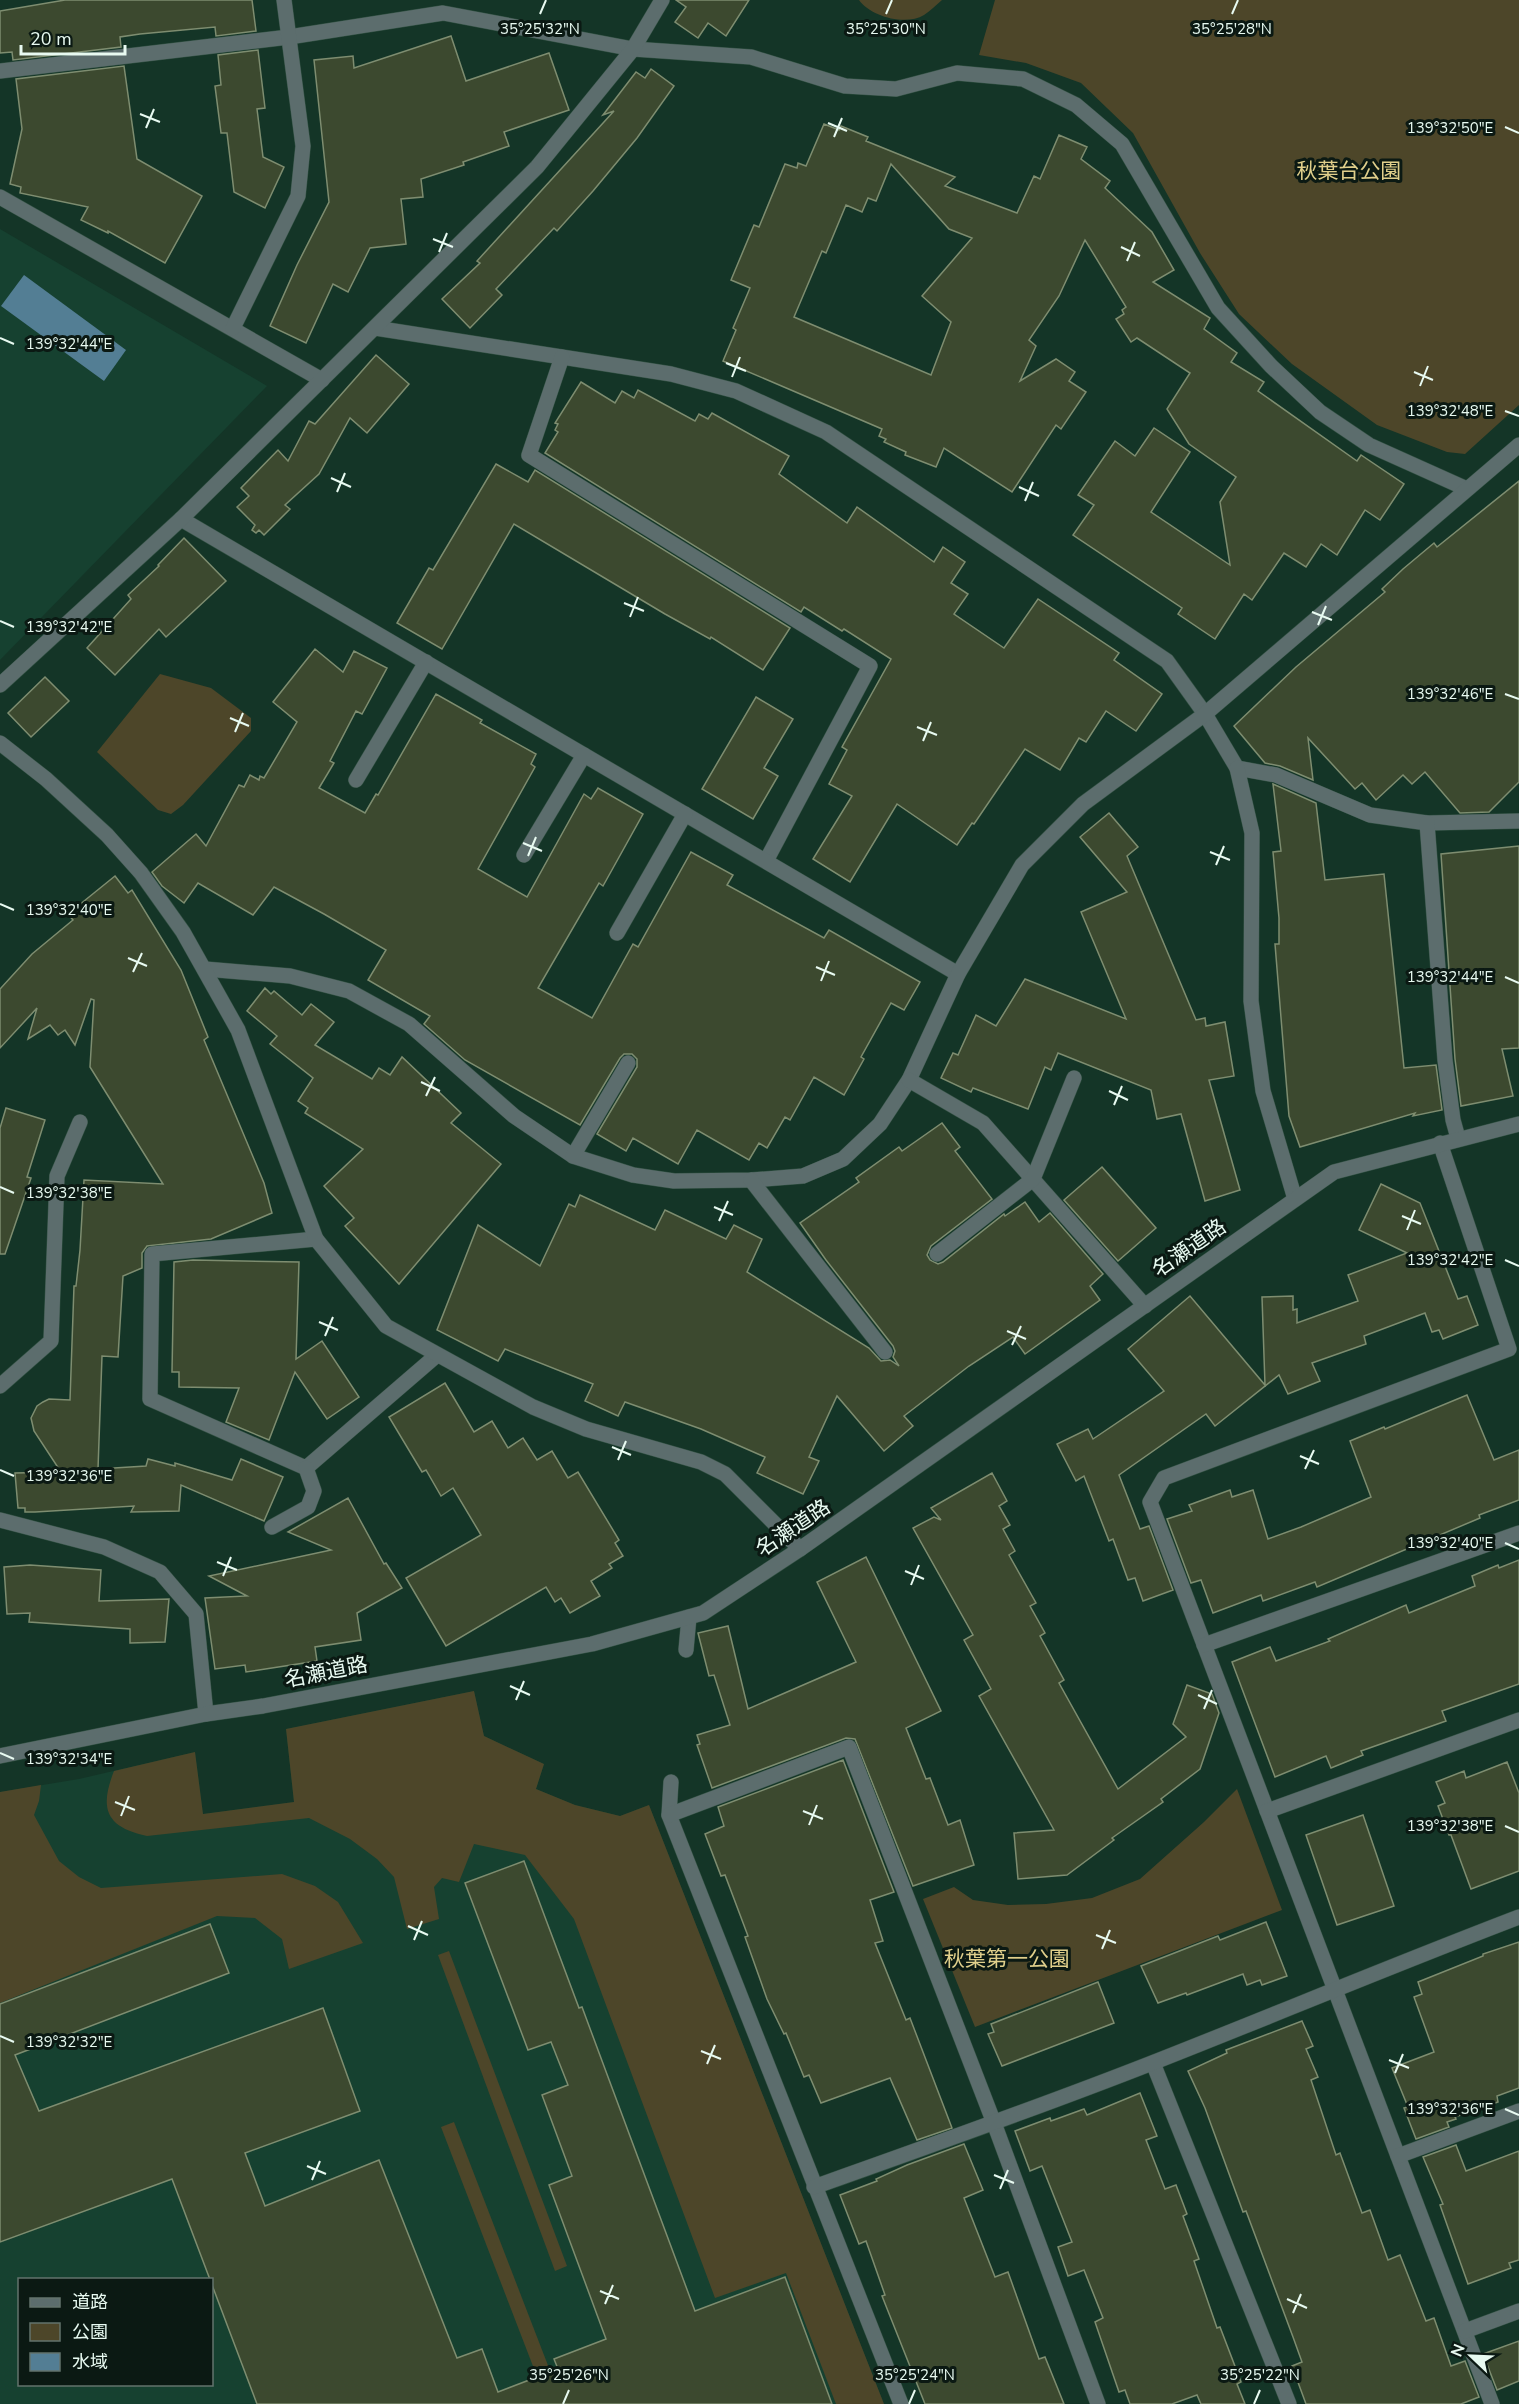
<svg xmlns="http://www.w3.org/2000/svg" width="1519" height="2404" viewBox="0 0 1519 2404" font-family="'Nunito Sans','Noto Sans JP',sans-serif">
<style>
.built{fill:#164130;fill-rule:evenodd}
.green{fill:#4d4629}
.water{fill:#537e94}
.building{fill:#3c492f;stroke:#7e8d70;stroke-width:1.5;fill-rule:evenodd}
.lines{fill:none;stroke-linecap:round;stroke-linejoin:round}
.minor-casing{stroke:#325143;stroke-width:16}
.tertiary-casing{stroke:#325143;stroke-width:16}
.minor{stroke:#5c6d6d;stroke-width:15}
.tertiary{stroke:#5c6d6d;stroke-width:15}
.ticks{fill:none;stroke:#e8faf1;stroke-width:2}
.labels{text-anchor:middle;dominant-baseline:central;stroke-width:6;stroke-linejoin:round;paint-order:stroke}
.park-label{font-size:21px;fill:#e0cf8b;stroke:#0b1913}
.street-label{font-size:21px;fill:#e8faf1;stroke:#0b1913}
.ticks-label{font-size:15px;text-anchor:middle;fill:#e8faf1;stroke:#0b1913;stroke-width:6;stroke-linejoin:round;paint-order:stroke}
</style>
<rect width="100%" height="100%" fill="#143527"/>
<g class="built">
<polygon points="0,229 267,386 0,660"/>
<path d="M474,1691L484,1736L544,1764L536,1789L575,1805L620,1816L649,1805L884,2404H0V1792L79,1779L195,1752L203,1814L294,1802L286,1729ZM20,2280H212V2384H20Z"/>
</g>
<g class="green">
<path d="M859,0H942C936,5 930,11 924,15C906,26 871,17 859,0Z"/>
<polygon points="995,0 1519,0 1519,405 1465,454 1447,452 1377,425 1292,364 1239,314 1200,253 1133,133 1081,83 1026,63 979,55"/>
<polygon points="160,674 211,688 251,718 251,731 183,805 171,814 158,810 97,752"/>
<path d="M474,1691L484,1736L544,1764L536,1789L575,1805L620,1816L649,1805L884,2404H836L786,2273L715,2298L574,1919L525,1855L474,1844L459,1882L442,1878L434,1887L439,1919L407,1929L394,1877L377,1859L350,1839L309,1818L147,1836C106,1827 99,1809 114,1771L195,1752L203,1814L294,1802L286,1729Z"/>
<polygon points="41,1785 39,1801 34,1815 59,1861 79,1877 101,1888 282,1874 315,1886 338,1902 363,1943 289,1969 282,1939 255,1918 217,1916 0,2003 0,1792"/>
<polygon points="1237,1789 1282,1910 975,2027 923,1899 954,1887 973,1900 1008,1905 1046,1904 1092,1898 1140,1879 1204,1822"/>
<polygon points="449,1951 567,2266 555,2271 438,1955"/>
<polygon points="454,2122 549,2368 536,2374 441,2127"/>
</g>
<polygon class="water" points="24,275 126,350 104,381 1,306"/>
<g class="building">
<polygon points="65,0 252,0 256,31 216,36 215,27 140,34 120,37 121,47 13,60 12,52 0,53 0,11"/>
<polygon points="676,0 749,0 726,36 708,23 698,38 675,22 686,7"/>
<polygon points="451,36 466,81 549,53 569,110 504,132 509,146 463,162 464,165 421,179 423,197 401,199 406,244 370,248 348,292 333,284 306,343 270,326 297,265 329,202 314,60 353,56 354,68"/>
<polygon points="258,50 265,108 257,109 263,157 284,167 265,208 234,192 227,133 221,133 215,86 221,85 218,55"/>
<polygon points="124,66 137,159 202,196 165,263 108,231 108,233 81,220 88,207 20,193 21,187 10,184 22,129 16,79"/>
<polygon points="651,69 674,86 637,138 593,191 557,231 554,228 496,289 502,295 470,328 442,299 480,263 477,261 614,111 603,115 636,72 645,78"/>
<path d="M824,124L839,130L841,126L868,137L866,141L955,177L945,186L1017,213L1034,176L1040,179L1059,135L1087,147L1081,159L1110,181L1105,188L1152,232L1174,270L1153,282L1210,318L1204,329L1237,353L1231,362L1264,382L1258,391L1357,461L1361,455L1404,484L1380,520L1365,510L1337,555L1321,544L1306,567L1284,553L1252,600L1244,594L1215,639L1178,614L1182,608L1073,535L1094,505L1078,495L1115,441L1135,456L1154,428L1190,452L1151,512L1230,565L1220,502L1236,477L1189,444L1167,409L1190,373L1137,338L1131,342L1116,319L1124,314L1122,310L1126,307L1085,240L1059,296L1029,340L1036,346L1020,381L1056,359L1075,372L1069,381L1086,392L1061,429L1056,425L1012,492L944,448L936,467L905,455L906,452L884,442L886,439L879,436L882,429L723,361L736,330L733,328L750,288L731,280L754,225L759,227L785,164L797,168L798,163L806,166ZM891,164L949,229L972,238L922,296L951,322L931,375L794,317L822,251L826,253L846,205L862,212L868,198L876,201Z"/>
<polygon points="376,355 409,384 367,433 350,418 319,474 285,505 290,509 264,535 259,530 256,533 252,530 255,525 237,507 249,496 241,488 278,450 288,461 309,421 315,424"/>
<polygon points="581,382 615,403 622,391 634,398 638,390 695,421 699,414 708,419 712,413 789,456 779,474 847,523 857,507 934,562 943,547 965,562 951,583 968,594 954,614 1004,648 1038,599 1119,653 1114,660 1162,694 1136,731 1106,711 1086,742 1079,738 1060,770 1025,749 974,824 972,823 957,845 897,804 850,882 813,859 852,796 829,784 847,750 842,747 891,659 844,629 842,631 804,607 801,612 545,453 558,432 555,430 558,424 555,423"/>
<polygon points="496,464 528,482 535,470 790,628 763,670 711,637 710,639 665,614 514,524 442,649 397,623 429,568 433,570"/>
<polygon points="1519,481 1519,782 1489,812 1460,813 1425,772 1412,784 1403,775 1376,800 1362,783 1355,789 1308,738 1313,780 1280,766 1265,763 1234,726 1296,667 1385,592 1382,589 1403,569 1434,543 1437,547"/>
<polygon points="184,538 226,581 166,637 159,629 115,675 87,648 131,599 128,595 159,566 158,565"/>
<polygon points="315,649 343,672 354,651 387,668 362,714 356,711 330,761 334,763 319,788 365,813 376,794 378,795 436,694 482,720 480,723 536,754 531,764 535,767 478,869 527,897 584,794 591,799 598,788 643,814 603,886 599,883 538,988 592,1018 633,944 638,947 691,852 733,875 727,885 824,938 829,930 920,982 904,1010 891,1003 861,1057 864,1059 844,1095 814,1077 790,1120 785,1117 767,1148 759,1143 749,1160 697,1130 678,1164 633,1138 626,1151 597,1134 637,1067 637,1059 632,1054 624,1054 620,1058 580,1125 465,1060 424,1024 430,1016 368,980 386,950 324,914 274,887 253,915 198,883 184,903 162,886 152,872 196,834 206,846 239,785 244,787 250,775 259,780 260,776 264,778 297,722 273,702"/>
<polygon points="45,677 69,701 31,737 8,713"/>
<polygon points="756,697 793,719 764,768 778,776 753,819 702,789"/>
<polygon points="1273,784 1316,803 1325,880 1384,874 1404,1068 1436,1065 1442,1110 1413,1116 1415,1113 1300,1147 1289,1116 1275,944 1279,944 1279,918 1273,852 1281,851"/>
<polygon points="1109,813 1138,847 1127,856 1196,1020 1205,1018 1206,1026 1225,1022 1234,1076 1209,1080 1240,1190 1205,1201 1181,1114 1157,1119 1151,1090 1058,1053 1051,1070 1045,1067 1028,1109 973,1088 971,1092 941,1078 953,1053 958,1055 976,1015 996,1026 1025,979 1126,1019 1081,912 1127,892 1080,837"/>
<polygon points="1519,846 1519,1048 1502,1049 1513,1096 1461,1106 1455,1059 1441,854"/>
<polygon points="115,876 128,893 132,890 181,970 208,1037 204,1040 264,1183 272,1213 211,1239 147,1246 142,1253 142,1268 123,1276 118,1357 102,1356 98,1469 146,1466 148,1459 175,1466 175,1463 232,1480 241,1459 283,1477 264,1521 181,1485 179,1511 131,1512 134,1506 35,1512 25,1512 25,1508 18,1508 15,1473 61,1472 34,1431 31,1418 37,1406 43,1402 49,1399 70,1400 74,1286 76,1286 80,1250 84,1180 163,1184 90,1067 94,1000 91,999 75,1045 65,1030 58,1035 50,1025 28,1039 37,1008 0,1048 0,989 32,954 73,920 68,914"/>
<polygon points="265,988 271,994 274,991 302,1015 311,1004 334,1022 315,1045 372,1079 379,1068 390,1075 402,1057 461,1113 451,1123 501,1164 399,1284 345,1226 354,1218 324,1186 363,1149 305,1113 308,1108 298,1101 313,1078 270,1044 277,1036 247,1011"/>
<polygon points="6,1108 45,1120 27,1177 31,1178 5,1254 0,1254 0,1128"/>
<polygon points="942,1123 960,1147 955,1151 992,1199 931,1246 927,1255 930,1260 938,1264 943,1262 1004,1214 1005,1216 1025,1202 1039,1222 1050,1213 1103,1274 1090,1286 1100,1300 1025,1354 1013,1337 969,1366 904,1416 913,1426 884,1451 837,1396 809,1457 819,1461 803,1494 757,1473 765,1457 701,1429 625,1402 618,1416 585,1401 593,1384 505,1349 498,1361 437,1330 478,1225 540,1266 569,1204 575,1207 580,1195 655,1230 665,1210 726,1239 734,1225 762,1239 747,1272 869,1348 881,1361 890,1360 899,1366 893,1357 895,1351 893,1346 826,1260 800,1223 859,1182 856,1178 899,1147 902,1151"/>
<polygon points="1102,1167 1156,1228 1118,1261 1064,1200"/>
<polygon points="1381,1184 1420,1203 1458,1299 1467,1296 1478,1325 1443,1339 1439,1330 1432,1332 1425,1313 1364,1336 1366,1344 1312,1363 1320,1381 1288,1394 1279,1375 1215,1426 1206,1414 1119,1475 1140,1529 1149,1526 1173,1590 1143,1601 1135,1578 1128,1580 1113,1539 1109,1541 1084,1476 1076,1481 1057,1444 1088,1429 1093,1439 1164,1391 1128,1349 1190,1296 1265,1385 1262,1297 1293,1296 1293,1310 1297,1309 1297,1323 1358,1301 1348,1275 1407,1253 1359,1230"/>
<polygon points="193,1260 299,1262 296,1359 322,1341 359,1397 327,1419 295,1372 269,1440 226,1422 239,1388 179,1387 179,1372 172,1372 174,1262"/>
<polygon points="445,1383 474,1432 492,1421 508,1448 523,1438 537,1460 552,1451 568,1478 578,1472 619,1540 615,1543 623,1556 609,1564 612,1568 591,1581 600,1596 570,1613 561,1598 555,1602 546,1587 446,1646 406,1578 481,1535 453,1488 441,1496 426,1470 422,1472 389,1417"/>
<polygon points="1467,1395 1494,1460 1519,1450 1519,1500 1479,1515 1480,1518 1317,1587 1315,1582 1263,1601 1261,1595 1213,1613 1201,1580 1191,1583 1167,1519 1192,1511 1189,1505 1230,1490 1232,1497 1253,1490 1268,1539 1301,1527 1371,1497 1350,1441 1384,1427 1385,1429"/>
<polygon points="992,1473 1007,1501 999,1506 1010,1525 1003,1529 1015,1551 1009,1555 1036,1603 1030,1606 1045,1633 1040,1636 1064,1680 1059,1683 1118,1789 1186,1737 1173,1724 1187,1685 1212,1694 1219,1713 1200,1769 1161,1799 1163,1802 1112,1838 1114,1840 1067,1875 1018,1879 1014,1833 1054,1830 979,1696 991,1689 964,1640 973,1635 913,1528 934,1517 941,1520 931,1508"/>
<polygon points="348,1498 384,1564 386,1563 402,1588 357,1613 361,1640 315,1647 317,1661 246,1672 245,1665 215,1669 205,1598 247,1596 209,1576 331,1550 288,1532"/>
<polygon points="866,1557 941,1711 906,1728 926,1779 930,1778 948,1825 960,1820 974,1865 913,1886 855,1739 846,1738 712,1788 697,1745 700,1744 697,1735 730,1725 714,1675 709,1676 698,1633 728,1626 748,1709 856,1662 817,1582"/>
<polygon points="1519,1560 1519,1684 1442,1711 1446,1721 1361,1751 1363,1755 1331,1768 1326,1756 1275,1777 1232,1662 1270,1647 1276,1661 1330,1641 1328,1639 1406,1605 1409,1613 1475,1586 1472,1576 1498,1565 1499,1568"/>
<polygon points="30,1565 101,1570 99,1601 169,1599 165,1642 130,1643 130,1629 29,1622 30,1613 7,1614 4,1567"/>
<polygon points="843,1760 894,1892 870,1900 883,1941 875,1943 906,2020 910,2018 952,2128 917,2140 890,2078 821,2103 809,2075 804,2077 786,2033 784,2034 767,1999 745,1937 748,1936 725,1875 721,1876 705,1834 724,1826 718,1807"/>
<polygon points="1507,1762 1519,1793 1519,1871 1471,1889 1451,1835 1449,1835 1438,1806 1445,1803 1436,1782 1464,1771 1466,1778"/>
<polygon points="1363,1815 1394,1906 1337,1925 1306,1835"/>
<polygon points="524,1861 579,2008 582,2007 695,2311 785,2277 832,2404 257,2404 172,2179 0,2242 0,2004 210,1924 229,1973 15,2055 39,2111 323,2008 360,2111 245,2153 265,2206 379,2160 457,2358 482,2349 498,2392 558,2369 554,2359 606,2339 549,2185 572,2176 542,2095 568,2085 551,2042 528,2050 465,1883"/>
<polygon points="1266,1922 1287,1976 1262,1985 1260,1980 1247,1985 1243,1974 1187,1995 1186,1993 1158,2003 1141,1966 1218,1936 1220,1940"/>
<polygon points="1519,1942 1519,2088 1497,2096 1498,2102 1455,2117 1456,2119 1447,2122 1449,2127 1416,2139 1404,2108 1408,2107 1392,2068 1434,2052 1414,1997 1422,1994 1418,1982 1483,1956 1483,1954"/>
<polygon points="1098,1982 1114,2023 1002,2066 988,2034 994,2032 991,2024"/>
<polygon points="1302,2021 1313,2046 1306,2049 1318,2077 1311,2080 1336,2155 1340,2153 1362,2213 1370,2210 1388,2260 1400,2255 1426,2321 1434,2318 1451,2366 1465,2361 1479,2397 1461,2404 1306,2404 1292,2366 1302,2362 1293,2337 1246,2211 1243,2212 1205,2108 1188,2071 1227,2053 1226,2050"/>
<polygon points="1140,2093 1157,2136 1146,2140 1165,2189 1176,2185 1187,2214 1183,2216 1199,2259 1194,2261 1217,2328 1220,2327 1241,2382 1237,2384 1245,2404 1201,2404 1197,2395 1172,2404 1130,2404 1125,2390 1119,2392 1095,2322 1103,2318 1084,2270 1068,2276 1058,2247 1072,2242 1042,2166 1030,2171 1015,2131 1050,2118 1051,2121 1084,2109 1087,2115"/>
<polygon points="964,2144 983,2190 964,2198 995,2277 1008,2272 1039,2359 1045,2357 1064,2404 925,2404 882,2296 885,2295 866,2241 859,2244 840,2195 877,2181 876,2179 907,2165"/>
<polygon points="1456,2145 1466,2171 1519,2151 1519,2260 1509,2263 1511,2268 1468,2284 1440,2205 1443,2204 1423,2157"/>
<polygon points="1519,2341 1519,2381 1497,2390 1483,2354"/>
</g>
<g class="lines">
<g class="minor-casing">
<g id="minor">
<polyline points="0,71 289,37 443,13 633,49 751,57 845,86 896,89 957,73 1023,79 1076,105 1122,144 1218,308 1271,366 1320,412 1369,445 1467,489"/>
<polyline points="0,197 322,380"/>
<polyline points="233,328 298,196 303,146 284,0"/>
<polyline points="375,328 671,374 736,391 826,432 1167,661 1205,714 1237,768 1276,775 1370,815 1427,823 1519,821"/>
<polyline points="562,357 529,455 870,666 766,861"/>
<polyline points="181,519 958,974"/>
<polyline points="0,685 181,519 537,167 633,49 662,0"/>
<polyline points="1237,768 1252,833 1251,1001 1263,1091 1295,1199"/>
<polyline points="356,780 426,662"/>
<polyline points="1427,823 1445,1060 1453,1120 1458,1138"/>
<polyline points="524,855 584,755"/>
<polyline points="617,933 685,814"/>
<polyline points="205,969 290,976 349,991 409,1024 514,1116 573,1156 633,1175 674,1181 751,1180 803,1176 843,1159 880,1124 909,1080 958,974 1022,865 1083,804 1205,714 1519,445"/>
<polyline points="909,1080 983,1123 1145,1306"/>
<polyline points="1440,1143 1509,1349 1164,1478 1150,1502 1492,2404"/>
<polyline points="573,1156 628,1063"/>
<polyline points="751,1180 885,1352"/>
<polyline points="316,1239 152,1254 150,1399 306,1468 437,1355"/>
<polyline points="937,1254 1033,1179 1074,1078"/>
<polyline points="0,1386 51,1341 57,1176 80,1122"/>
<polyline points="0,1520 104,1547 160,1572 196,1614 206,1714"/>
<polyline points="272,1527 308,1507 314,1491 306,1468"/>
<polyline points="1204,1645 1519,1533"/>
<polyline points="686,1650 689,1617"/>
<polyline points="671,1782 669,1815 901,2404"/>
<polyline points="1267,1811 1519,1720"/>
<polyline points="669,1815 849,1747 994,2123 1098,2404"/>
<polyline points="1153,2063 1289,2404"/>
<polyline points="1398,2156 1519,2111"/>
<path d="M814,2187C927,2147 1040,2107 1152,2063C1274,2015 1396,1964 1519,1917"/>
<polyline points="1465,2331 1519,2311"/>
</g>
</g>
<g class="tertiary-casing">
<g id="tertiary">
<polyline points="0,743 46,779 107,835 141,873 183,932 238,1030 316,1239 386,1326 533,1407 586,1429 701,1462 725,1474 800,1549"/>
<polyline points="0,1756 206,1714 263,1706 592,1644 703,1613 800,1549 1334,1172 1519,1124"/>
</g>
</g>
<use href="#minor" class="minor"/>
<use href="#tertiary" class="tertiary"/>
</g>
<path class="ticks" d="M540,14L546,0M886,14L892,0M1232,14L1238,0M140,114L160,122M828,123L847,131M1505,127L1519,133M146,128L154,109M834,137L842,118M433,239L453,247M1121,247L1140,256M439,252L447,233M1127,261L1135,242M0,338L14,344M726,363L746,371M1414,372L1433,380M732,377L740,357M1420,386L1428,366M1505,411L1519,416M331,478L351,487M1019,487L1039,496M337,492L345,473M1025,501L1033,482M624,603L644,611M1312,612L1332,620M630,617L638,597M0,621L14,627M1318,625L1326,606M1505,694L1519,699M230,718L249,726M917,727L937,735M235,732L243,713M923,741L931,722M523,843L542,851M1210,852L1230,860M528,856L536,837M1216,865L1224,846M0,904L14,910M128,958L147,966M816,967L835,975M133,972L142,953M1505,977L1519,983M821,981L829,961M421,1082L440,1091M1109,1091L1128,1100M426,1096L435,1077M1114,1105L1122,1086M0,1187L14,1193M714,1207L733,1215M1402,1216L1421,1224M719,1221L728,1201M1407,1230L1415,1210M1505,1260L1519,1266M319,1322L338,1330M1007,1331L1026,1339M325,1336L333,1317M1012,1345L1021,1326M612,1447L631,1455M1300,1456L1319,1464M618,1460L626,1441M1305,1469L1314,1450M0,1470L14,1476M1505,1543L1519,1549M217,1562L237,1570M905,1571L924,1579M223,1576L231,1557M911,1585L919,1565M510,1686L530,1695M1198,1695L1217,1704M516,1700L524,1681M1204,1709L1212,1690M0,1753L14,1759M115,1802L135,1810M803,1811L823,1819M121,1816L129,1796M809,1825L817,1805M1505,1826L1519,1832M408,1926L428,1935M1096,1935L1116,1943M414,1940L422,1921M1102,1949L1110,1930M0,2036L14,2042M701,2051L721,2059M1389,2060L1409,2068M707,2064L715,2045M1395,2073L1403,2054M1505,2109L1519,2115M307,2166L326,2174M994,2175L1014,2183M312,2180L320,2161M1000,2189L1008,2170M600,2291L619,2299M1287,2299L1307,2308M605,2304L613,2285M1293,2313L1301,2294M563,2404L569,2390M909,2404L915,2390M1254,2404L1260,2390"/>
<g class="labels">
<g class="park-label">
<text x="1349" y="171">秋葉台公園</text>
<text x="1007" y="1959">秋葉第一公園</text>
</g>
<g class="street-label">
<text transform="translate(1189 1248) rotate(-35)">名瀬道路</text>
<text transform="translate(793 1528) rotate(-34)">名瀬道路</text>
<text transform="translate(326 1672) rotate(-11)">名瀬道路</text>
</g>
</g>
<g class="ticks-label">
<text x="540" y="34">35°25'32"N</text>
<text x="886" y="34">35°25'30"N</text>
<text x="1232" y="34">35°25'28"N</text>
<text x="1450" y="133">139°32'50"E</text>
<text x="69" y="349">139°32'44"E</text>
<text x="1450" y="416">139°32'48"E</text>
<text x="69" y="632">139°32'42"E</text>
<text x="1450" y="699">139°32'46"E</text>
<text x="69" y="915">139°32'40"E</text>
<text x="1450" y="982">139°32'44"E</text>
<text x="69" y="1198">139°32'38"E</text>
<text x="1450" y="1265">139°32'42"E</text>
<text x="69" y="1481">139°32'36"E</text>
<text x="1450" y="1548">139°32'40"E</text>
<text x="69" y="1764">139°32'34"E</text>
<text x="1450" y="1831">139°32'38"E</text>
<text x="69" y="2047">139°32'32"E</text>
<text x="1450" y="2114">139°32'36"E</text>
<text x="569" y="2380">35°25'26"N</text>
<text x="915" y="2380">35°25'24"N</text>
<text x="1260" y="2380">35°25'22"N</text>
</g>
<rect x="18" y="2278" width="195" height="108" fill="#0b1913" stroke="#63736c" stroke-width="1.5"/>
<rect x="30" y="2298" width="30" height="9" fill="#5c6d6d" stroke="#63736c" stroke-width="1.5"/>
<text x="72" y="2308" font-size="18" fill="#e8faf1">道路</text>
<rect x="30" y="2323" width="30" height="18" fill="#4d4629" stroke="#63736c" stroke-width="1.5"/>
<text x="72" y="2338" font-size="18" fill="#e8faf1">公園</text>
<rect x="30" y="2353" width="30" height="18" fill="#537e94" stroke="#63736c" stroke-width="1.5"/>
<text x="72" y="2368" font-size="18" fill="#e8faf1">水域</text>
<g transform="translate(1471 2356) rotate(293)" stroke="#0b1913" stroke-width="4.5" paint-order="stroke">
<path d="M0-4.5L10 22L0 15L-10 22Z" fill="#e8faf1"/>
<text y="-9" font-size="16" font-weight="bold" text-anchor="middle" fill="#e8faf1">N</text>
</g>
<path d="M21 45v9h104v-9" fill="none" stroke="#e8faf1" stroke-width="3"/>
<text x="30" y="45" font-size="18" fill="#e8faf1" stroke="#0b1913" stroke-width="4.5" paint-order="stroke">20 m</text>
</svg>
